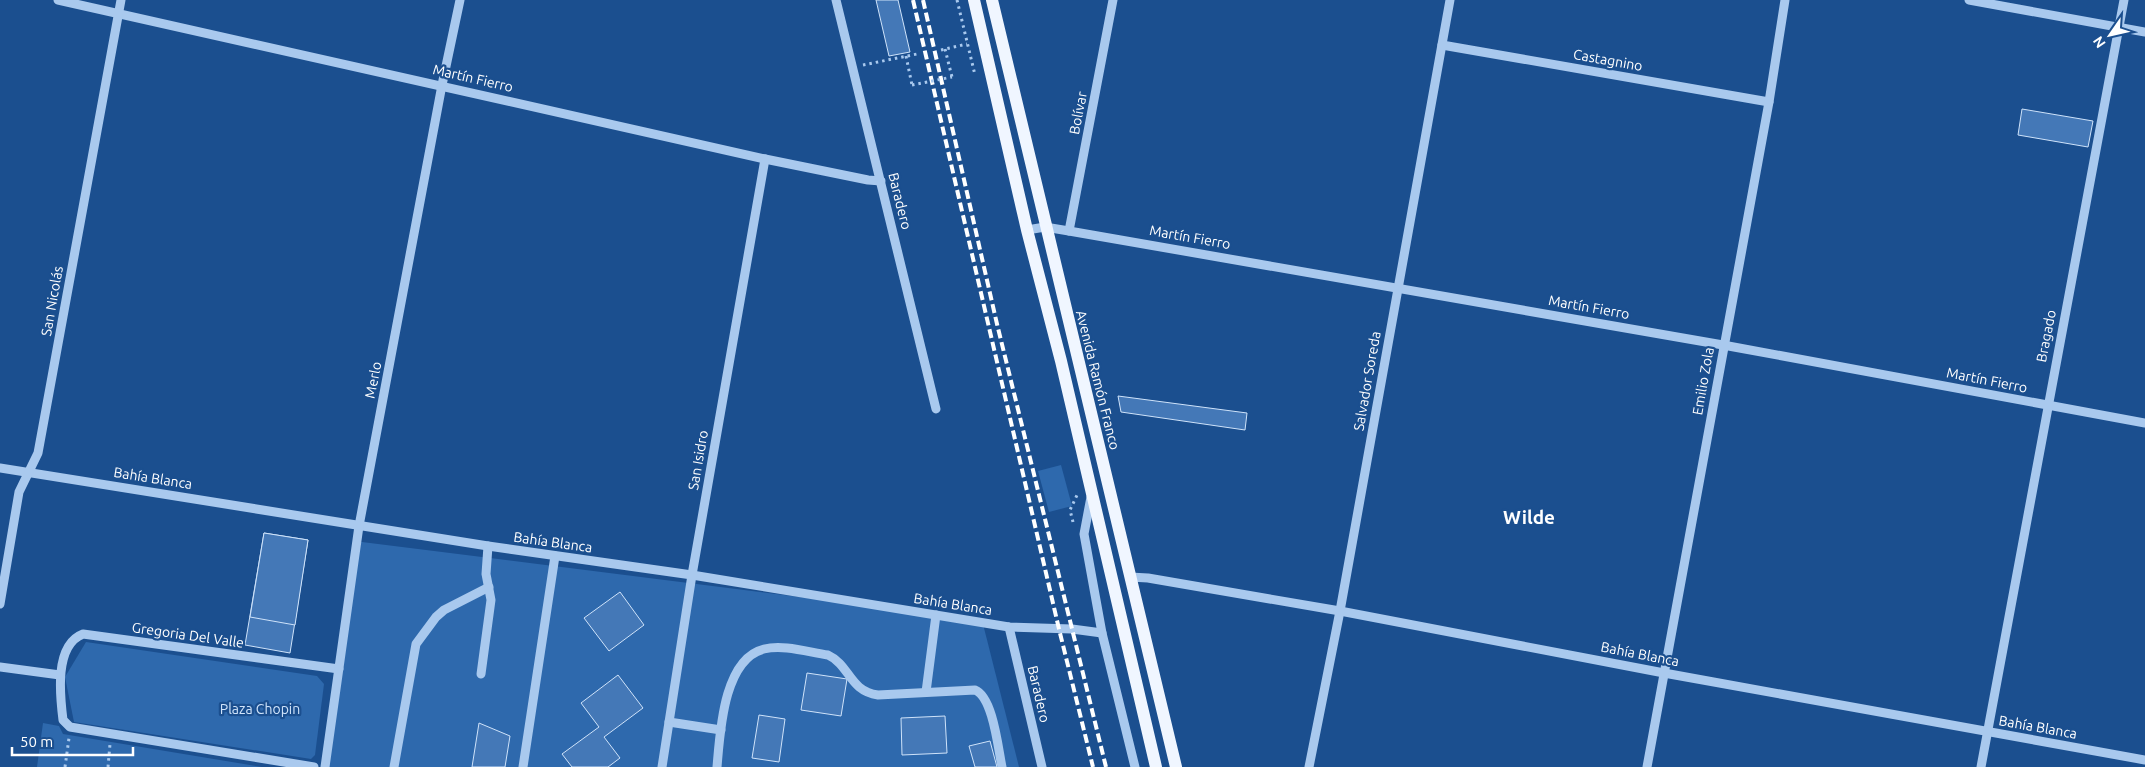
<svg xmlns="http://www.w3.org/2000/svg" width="2145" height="767" viewBox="0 0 2145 767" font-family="Ubuntu,sans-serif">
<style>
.green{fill:#2e69ad}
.building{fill:#4478b7;stroke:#cfe3fa}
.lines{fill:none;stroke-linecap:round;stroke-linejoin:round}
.path{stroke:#a9c9ee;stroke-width:3;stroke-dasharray:2.5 4;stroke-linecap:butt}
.minor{stroke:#a9c9ee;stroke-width:9}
.major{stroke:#f0f6ff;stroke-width:12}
.rail{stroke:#fff;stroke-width:4;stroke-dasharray:9 4;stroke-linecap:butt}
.path-bridge{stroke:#a9c9ee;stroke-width:3;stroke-dasharray:2.5 4;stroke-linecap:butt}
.labels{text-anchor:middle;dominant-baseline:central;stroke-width:4.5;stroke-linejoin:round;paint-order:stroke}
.street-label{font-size:14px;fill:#fff;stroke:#1b4f8f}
.park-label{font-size:14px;fill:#cfe3fa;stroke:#1b4f8f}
.district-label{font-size:19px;font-weight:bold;fill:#fff;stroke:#1b4f8f}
</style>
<rect width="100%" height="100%" fill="#1b4f8f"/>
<g class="green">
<polygon points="1061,465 1072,506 1049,512 1038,471"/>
<polygon points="354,541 982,620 1019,767 322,767"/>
<polygon points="86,642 317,676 324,684 315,755 311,759 74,722 65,677"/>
<polygon points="43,723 59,726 63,734 262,767 37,767"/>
</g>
<g class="building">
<polygon points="876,0 898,0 910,52 889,56"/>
<polygon points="2022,109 2093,121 2088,147 2018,135"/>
<polygon points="1118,396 1247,413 1245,430 1121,412"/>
<polygon points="264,533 308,540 290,653 245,645"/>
<polygon points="264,533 308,540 295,625 250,617"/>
<polygon points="620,592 644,625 609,651 584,618"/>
<polygon points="807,673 847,679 841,716 801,710"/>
<polygon points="618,675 643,708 604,737 620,758 608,767 572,767 562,754 599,727 581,703"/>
<polygon points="759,715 785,719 779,762 752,758"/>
<polygon points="945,716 947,753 902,755 901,718"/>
<polygon points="479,723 510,736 505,767 472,767"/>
<polygon points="990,741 997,767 975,767 969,746"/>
</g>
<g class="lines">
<g class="path">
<polyline points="957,0 975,75"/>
<polyline points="945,49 952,77"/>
<polyline points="941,50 967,44"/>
<polyline points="906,56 912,85"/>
<polyline points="863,65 917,54"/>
<polyline points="1073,522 1070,510 1078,493"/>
<polyline points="65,767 69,738"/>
<polyline points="108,767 110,744"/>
</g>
<g class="minor">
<polyline points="58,0 765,159 868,180 881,181"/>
<polyline points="836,0 936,409"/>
<polyline points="1969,0 2145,32"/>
<polyline points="1442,45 1769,102"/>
<polyline points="1027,230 1045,227 1069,231 1723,345 2145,423"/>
<polyline points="1069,231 1113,0"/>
<polyline points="0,468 488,546 692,575 1009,627 1072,629 1102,633"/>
<polyline points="1091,497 1084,534 1102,633 1135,767"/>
<polyline points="1130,577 1148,578 1340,611 1664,673 2145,760"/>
<polyline points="0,604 19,492 38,453 121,0"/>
<polyline points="1009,627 1042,767"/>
<polyline points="0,667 60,675"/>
<polyline points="481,674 491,600 486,574 488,546"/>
<polyline points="926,692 936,615"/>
<polyline points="669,722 721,730"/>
<path d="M314,767L70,727L63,720C60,696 54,645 83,634L339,669"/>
<polyline points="325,767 359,526 442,85 460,0"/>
<polyline points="394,767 416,644 436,617 444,610 489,587"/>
<polyline points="523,767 555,556"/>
<polyline points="662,767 692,575 765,159"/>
<path d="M717,767C720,734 723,659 764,649C783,644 808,652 828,655C850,665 849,691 878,695L975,690C993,697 998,748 1002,767"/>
<polyline points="1309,767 1340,611 1450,0"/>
<polyline points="1647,767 1769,102 1785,0"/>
<polyline points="1981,767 2124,0"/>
</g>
<g class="major">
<polyline points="974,0 1027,230 1061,361 1156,767"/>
<polyline points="992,0 1176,767"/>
</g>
<g class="rail">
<polyline points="913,0 1059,629 1093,767"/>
<polyline points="923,0 997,324 1106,767"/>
</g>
<polyline class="path-bridge" points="912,85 952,77"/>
</g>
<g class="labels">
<g class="street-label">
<text transform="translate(1608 60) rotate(10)">Castagnino</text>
<text transform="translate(473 78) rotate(13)">Martín Fierro</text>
<text transform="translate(1078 113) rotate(-79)">Bolívar</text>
<text transform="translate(900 201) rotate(76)">Baradero</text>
<text transform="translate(1190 237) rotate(10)">Martín Fierro</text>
<text transform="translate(52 301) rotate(-80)">San Nicolás</text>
<text transform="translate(1589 307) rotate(10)">Martín Fierro</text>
<text transform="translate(2046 336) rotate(-79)">Bragado</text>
<text transform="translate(373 380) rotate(-79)">Merlo</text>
<text transform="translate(1098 380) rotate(76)">Avenida Ramón Franco</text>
<text transform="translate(1987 380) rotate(11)">Martín Fierro</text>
<text transform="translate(1367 381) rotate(-80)">Salvador Soreda</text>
<text transform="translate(1703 381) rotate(-80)">Emilio Zola</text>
<text transform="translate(698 460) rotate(-80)">San Isidro</text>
<text transform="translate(153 478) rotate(9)">Bahía Blanca</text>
<text transform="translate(553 542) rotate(8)">Bahía Blanca</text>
<text transform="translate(953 604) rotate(9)">Bahía Blanca</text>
<text transform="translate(188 635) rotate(8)">Gregoria Del Valle</text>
<text transform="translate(1640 654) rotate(11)">Bahía Blanca</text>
<text transform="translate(1039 694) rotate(77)">Baradero</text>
<text transform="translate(2038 727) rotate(10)">Bahía Blanca</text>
</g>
<g class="park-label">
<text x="260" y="709">Plaza Chopin</text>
</g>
<g class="district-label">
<text x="1529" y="517">Wilde</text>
</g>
</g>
<g transform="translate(2110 35) rotate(236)" stroke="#1b4f8f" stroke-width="4" paint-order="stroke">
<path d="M0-4L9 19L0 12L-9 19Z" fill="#ffffff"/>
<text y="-8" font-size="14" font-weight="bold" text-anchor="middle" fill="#ffffff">N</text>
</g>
<path d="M12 747v8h121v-8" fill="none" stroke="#ffffff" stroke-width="2.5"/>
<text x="20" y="747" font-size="15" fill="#ffffff" stroke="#1b4f8f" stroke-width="4" paint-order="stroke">50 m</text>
</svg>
